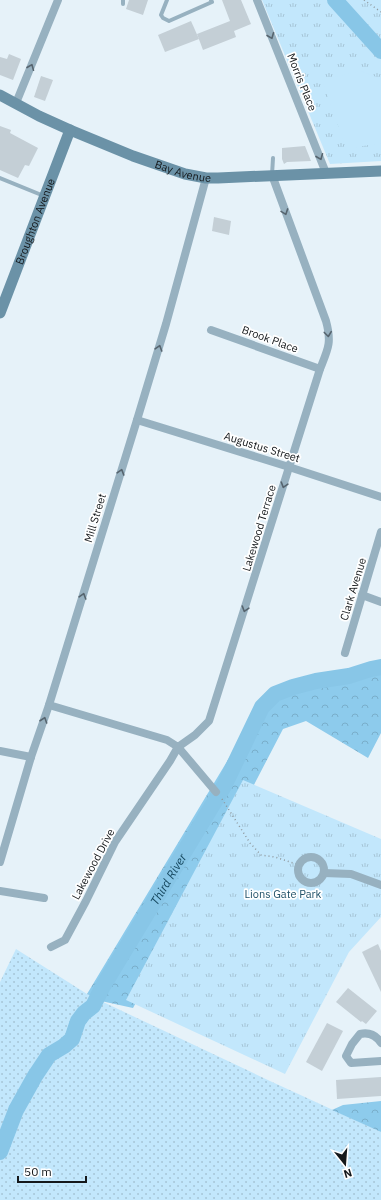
<svg xmlns="http://www.w3.org/2000/svg" width="381" height="1200" viewBox="0 0 381 1200" font-family="'IBM Plex Sans',sans-serif">
<style>
.grass{fill:url(#grass-dots)}
.forest{fill:url(#forest-crowns)}
.park{fill:url(#park-tufts)}
.garden{fill:#c2e7fc}
.lines{fill:none;stroke-linecap:round;stroke-linejoin:round}
.river{stroke:#88c6e7;stroke-width:16}
.building{fill:#c4cfd6}
.path{stroke:#8e979c;stroke-width:1.5;stroke-dasharray:1 3;stroke-linecap:butt}
.lane{stroke:#97b1c0;stroke-width:4}
.street{stroke:#97b1c0;stroke-width:8}
.secondary{stroke:#6b92a7;stroke-width:11}
.oneway{stroke:#56646e}
.labels{text-anchor:middle;dominant-baseline:central;stroke-width:3.5;stroke-linejoin:round;paint-order:stroke}
.street-label{font-size:11px;fill:#14181b;stroke:#fff}
.park-label{font-size:11px;fill:#205168;stroke:#fff}
.water-label{font-size:12px;font-style:italic;fill:#16485f;stroke:#fff}
</style>
<defs>
<pattern id="grass-dots" width="8" height="8" patternUnits="userSpaceOnUse"><rect width="8" height="8" fill="#c2e7fc"/><path d="M2 2h.1M6 6h.1" fill="none" stroke="#a6c5d7" stroke-width="1.8" stroke-linecap="round"/></pattern>
<pattern id="forest-crowns" width="20" height="18" patternUnits="userSpaceOnUse"><rect width="20" height="18" fill="#8dcbec"/><path d="M2 6a3 3 0 1 1 6 0M12 15a3 3 0 1 1 6 0" fill="none" stroke="#79aeca"/></pattern>
<pattern id="park-tufts" width="24" height="20" patternUnits="userSpaceOnUse"><rect width="24" height="20" fill="#c2e7fc"/><path d="M3 7l-1-3M5 7V3M7 7l1-3M15 17l-1-3M17 17v-4M19 17l1-3" fill="none" stroke="#a6c5d7"/></pattern>
</defs>
<rect width="100%" height="100%" fill="#e6f2f9"/>
<polygon class="grass" points="16,949 87,994 101,1001 270,1081 381,1132 381,1200 0,1200 0,982"/>
<g class="forest">
<polygon points="381,660 381,733 368,758 306,721 283,729 232,827 133,1008 101,1001 87,994 270,690"/>
<polygon points="381,1101 381,1132 332,1110 343,1105"/>
</g>
<g class="park">
<polygon points="262,0 381,0 381,161 330,164"/>
<polygon points="243,780 381,839 381,917 349,952 285,1074 126,1000"/>
</g>
<polygon class="garden" points="361,71 381,79 381,143 351,148 344,143 322,80"/>
<g class="lines">
<g class="river">
<polyline points="335,0 381,51"/>
<path id="s1" d="M0,1152L16,1110L35,1076L49,1055L64,1046L72,1039L78,1021L84,1013L93,1006L103,986L224,786L262,707L275,694L293,687L316,681L349,676L371,669L381,667"/>
</g>
</g>
<g class="building">
<polygon points="129,0 148,0 143,15 126,9"/>
<polygon points="222,0 241,0 251,24 234,31 236,37 203,50 197,34 230,21"/>
<polygon points="191,21 199,39 165,52 158,35"/>
<polygon points="9,54 21,59 13,80 0,75 0,57 7,59"/>
<polygon points="41,76 53,80 45,101 34,97"/>
<polygon points="0,126 11,130 10,133 38,148 29,166 25,165 18,178 0,170"/>
<polygon points="305,146 311,161 287,162 284,164 282,159 282,148"/>
<polygon points="214,217 231,221 229,235 212,231"/>
<polygon points="378,944 381,951 381,992 362,952"/>
<polygon points="348,988 377,1011 366,1024 362,1021 361,1022 336,1002"/>
<polygon points="327,1023 343,1031 322,1071 306,1062"/>
<polygon points="381,1077 381,1096 337,1099 336,1080"/>
</g>
<g class="lines">
<g class="path">
<polyline points="364,0 381,12"/>
<polyline points="222,799 250,843 261,855 275,857 299,865"/>
</g>
<g class="lane">
<polyline points="167,0 161,15 163,18 169,21 212,2 211,0"/>
<polyline points="123,4 123,0"/>
<polyline points="272,175 273,158"/>
<polyline points="0,178 44,196"/>
</g>
<g class="street">
<polyline points="257,0 326,173"/>
<polyline points="16,103 58,0"/>
<polyline points="211,330 320,369"/>
<polyline points="137,420 289,467 381,497"/>
<polyline points="362,595 381,602"/>
<polyline points="345,653 381,532"/>
<path d="M49,705L167,740L178,747L195,735L209,721L320,369C328,349 332,343 326,321L272,175"/>
<polyline points="0,751 31,757"/>
<circle cx="311" cy="870" r="13"/>
<polyline points="0,862 31,757 49,705 137,420 166,324 206,178"/>
<polyline points="324,873 351,874 381,885"/>
<polyline points="0,891 44,898"/>
<polyline points="51,947 65,940 86,901 115,842 170,761 178,747 216,792"/>
<path d="M381,1043C376,1035 369,1032 360,1034L352,1044L346,1056L351,1063L381,1061"/>
</g>
<g class="secondary">
<path id="s2" d="M0,95L39,116L70,130L133,156L185,174L206,178H218L381,171"/>
<path id="s3" d="M0,313L70,130"/>
</g>
</g>
<defs><path id="oneway-chevron" d="M-2-3.5L2.5 0L-2 3.5" fill="none" stroke-width="1.6" stroke-linecap="round" stroke-linejoin="round"/></defs>
<g class="oneway">
<use href="#oneway-chevron" transform="translate(271 36) rotate(68)"/>
<use href="#oneway-chevron" transform="translate(31 67) rotate(-68)"/>
<use href="#oneway-chevron" transform="translate(320 157) rotate(68)"/>
<use href="#oneway-chevron" transform="translate(285 212) rotate(70)"/>
<use href="#oneway-chevron" transform="translate(328 334) rotate(83)"/>
<use href="#oneway-chevron" transform="translate(159 348) rotate(-73)"/>
<use href="#oneway-chevron" transform="translate(121 472) rotate(-73)"/>
<use href="#oneway-chevron" transform="translate(284 485) rotate(107)"/>
<use href="#oneway-chevron" transform="translate(83 596) rotate(-73)"/>
<use href="#oneway-chevron" transform="translate(245 609) rotate(107)"/>
<use href="#oneway-chevron" transform="translate(44 720) rotate(-71)"/>
</g>
<g class="labels">
<g class="street-label">
<text transform="translate(302 82) rotate(68)">Morris Place</text>
<text stroke="none"><textPath href="#s2" startOffset="199">Bay Avenue</textPath></text>
<text stroke="none"><textPath href="#s3" startOffset="98">Broughton Avenue</textPath></text>
<text transform="translate(270 339) rotate(20)">Brook Place</text>
<text transform="translate(262 447) rotate(17)">Augustus Street</text>
<text transform="translate(95 518) rotate(-73)">Mill Street</text>
<text transform="translate(259 528) rotate(-73)">Lakewood Terrace</text>
<text transform="translate(353 589) rotate(-73)">Clark Avenue</text>
<text transform="translate(93 864) rotate(-62)">Lakewood Drive</text>
</g>
<g class="park-label">
<text x="283" y="894">Lions Gate Park</text>
</g>
<g class="water-label">
<text stroke="none"><textPath href="#s1" startOffset="325">Third River</textPath></text>
</g>
</g>
<g transform="translate(345 1164) rotate(163)" stroke="#ffffff" stroke-width="3" paint-order="stroke">
<path d="M0-3L7 15L0 10L-7 15Z" fill="#14181b"/>
<text y="-6" font-size="11" font-weight="bold" text-anchor="middle" fill="#14181b">N</text>
</g>
<path d="M18 1176v6h68v-6" fill="none" stroke="#14181b" stroke-width="2"/>
<text x="24" y="1176" font-size="12" fill="#14181b" stroke="#ffffff" stroke-width="3" paint-order="stroke">50 m</text>
</svg>
